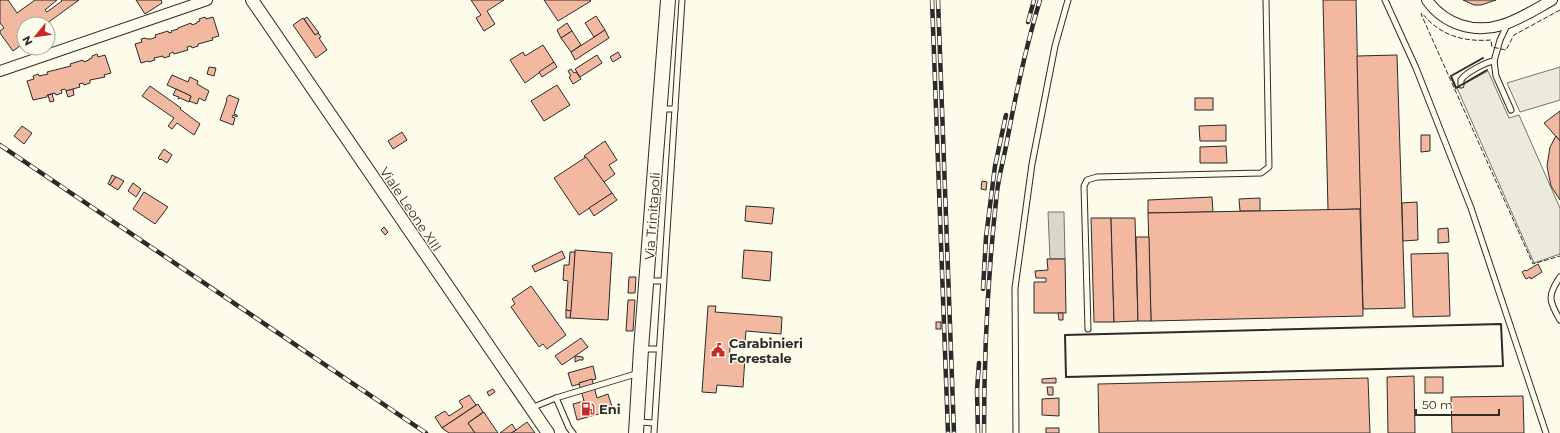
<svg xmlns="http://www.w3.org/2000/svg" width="1560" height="433" viewBox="0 0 1560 433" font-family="Montserrat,sans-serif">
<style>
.parking{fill:#eceadb;stroke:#74746e}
.water{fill:#d8d7c9;stroke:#74746e}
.building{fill:#f2b8a0;stroke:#2b2b2b}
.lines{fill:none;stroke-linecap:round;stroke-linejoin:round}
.service-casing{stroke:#2b2b2b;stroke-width:7}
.minor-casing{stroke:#2b2b2b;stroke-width:12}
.tertiary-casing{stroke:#2b2b2b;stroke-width:14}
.secondary-casing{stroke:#2b2b2b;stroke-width:16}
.service{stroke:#fdfbea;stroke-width:5}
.minor{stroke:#fdfbea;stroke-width:10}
.tertiary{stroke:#fdfbea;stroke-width:12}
.secondary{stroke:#fdfbea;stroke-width:14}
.rail-casing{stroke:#2b2b2b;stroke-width:4.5}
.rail{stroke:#fdfbea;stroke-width:3;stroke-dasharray:9;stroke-linecap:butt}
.fence{stroke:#2b2b2b;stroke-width:1;stroke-dasharray:5 2;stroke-linecap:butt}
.wall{stroke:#2b2b2b;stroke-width:2}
.labels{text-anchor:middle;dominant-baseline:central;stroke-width:3;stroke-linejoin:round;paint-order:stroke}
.street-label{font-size:13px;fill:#2b2b2b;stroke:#fdfbea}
.poi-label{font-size:13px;font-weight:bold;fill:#2b2b2b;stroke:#fdfbea;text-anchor:start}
</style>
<rect width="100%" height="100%" fill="#fdfbea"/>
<g class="parking">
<polygon points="1560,67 1560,100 1520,112 1507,83"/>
<polygon points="1488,71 1509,118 1519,115 1560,208 1560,254 1534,263 1457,88"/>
</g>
<polygon class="water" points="1048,212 1064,212 1065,259 1050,259"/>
<g class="building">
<polygon points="0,0 8,0 17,13 35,0 57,0 45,10 47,12 62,1 61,0 79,0 46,24 24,24 24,43 13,51 0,33 0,31 4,28 0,23"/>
<polygon points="136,0 161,0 162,3 145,14"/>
<polygon points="471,0 504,0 487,11 495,24 484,31 476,18 481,15"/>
<polygon points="544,0 590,0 591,1 558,21"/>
<polygon points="1323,0 1356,0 1361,209 1328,210"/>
<polygon points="1463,0 1496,0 1481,5 1474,5"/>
<polygon points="596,16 605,30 594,37 585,23"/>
<polygon points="205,17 206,19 213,17 219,36 212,38 213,40 198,44 198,46 192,48 191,46 187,47 188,50 174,54 173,52 169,54 170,56 164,58 163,56 154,58 155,60 149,62 148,61 141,63 135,44 142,42 141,39 146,38 147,39 151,39 156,37 155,35 168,31 169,33 172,32 171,31 178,29 178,28 191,23 192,25 197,23 197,22 200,21 199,19"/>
<polygon points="307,17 319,33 315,35 304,19"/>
<polygon points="303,18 315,35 318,33 321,37 319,38 327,50 316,58 293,25"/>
<polygon points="567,23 572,31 561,38 557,30"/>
<polygon points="605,30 609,38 575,60 571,52"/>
<polygon points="572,31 581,45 571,52 561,38"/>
<polygon points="543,45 554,62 525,83 510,60 523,52 525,56"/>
<polygon points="618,52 621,57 613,62 610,57"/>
<polygon points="97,54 98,57 105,55 111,73 104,75 105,77 90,80 90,83 84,85 83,83 79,84 80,87 66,91 65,89 61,90 62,93 56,95 55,93 47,95 47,97 33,100 27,81 34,79 33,76 38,74 39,76 48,74 47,72 71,66 70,64 83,60 84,62 89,60 89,59 92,58 92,56"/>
<polygon points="597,55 602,63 580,77 575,69"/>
<polygon points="1397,55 1405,308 1363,309 1357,56"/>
<polygon points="554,62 557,67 542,77 539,72"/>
<polygon points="209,67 216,68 214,76 207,74"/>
<polygon points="571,69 574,73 576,72 581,79 573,84 569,77 571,76 568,71"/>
<polygon points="172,75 188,82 190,77 198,81 197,84 209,91 205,101 199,98 197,104 189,101 191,96 167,85"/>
<polygon points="557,85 570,105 544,121 531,101"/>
<polygon points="150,86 181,108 180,109 200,124 194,135 177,123 172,129 168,126 174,118 142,96"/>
<polygon points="73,89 74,95 68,97 66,91"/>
<polygon points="176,89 191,96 189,102 180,98 178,99 179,97 173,95"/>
<polygon points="52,94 54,101 50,102 48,95"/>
<polygon points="229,95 239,99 234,114 237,115 237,117 233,115 232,117 235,118 233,125 220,120 227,100 226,99"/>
<rect x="1195" y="98" width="18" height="12"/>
<polygon points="1560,111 1560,141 1544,123"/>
<polygon points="1226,125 1226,141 1200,141 1199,126"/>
<polygon points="22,126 32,133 24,144 14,136"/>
<polygon points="402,132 407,140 393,149 388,141"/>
<polygon points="1421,135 1430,135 1430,151 1421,152"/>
<polygon points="1556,136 1560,141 1560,200 1551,186 1547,166 1550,147"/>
<polygon points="605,141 617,160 609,165 615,174 604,182 584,156"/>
<polygon points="1226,146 1227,163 1200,163 1200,147"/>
<polygon points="164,149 172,155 167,163 161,159 160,160 158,158"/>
<polygon points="586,157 612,193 579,215 554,178"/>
<polygon points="112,175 116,177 110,185 108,184"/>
<polygon points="116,177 124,181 118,190 110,185"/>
<polygon points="982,181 987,182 986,190 981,189"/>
<polygon points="133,183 141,189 136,197 128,191"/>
<polygon points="144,192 168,207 155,224 133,209"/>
<polygon points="612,193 617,200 594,216 589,208"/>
<polygon points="1212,197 1213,212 1148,213 1148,200"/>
<polygon points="1260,198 1260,211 1240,211 1239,199"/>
<polygon points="1417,202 1418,240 1403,241 1402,203"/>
<polygon points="746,206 774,208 772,224 745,221"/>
<polygon points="1360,209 1363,316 1151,321 1148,213"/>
<polygon points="1091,218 1111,218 1114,322 1094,322"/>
<polygon points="1111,218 1135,218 1138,321 1114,322"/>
<polygon points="384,227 388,232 385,235 381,230"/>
<polygon points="1448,228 1449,242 1438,243 1438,229"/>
<polygon points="1136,237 1149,237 1151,321 1138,321"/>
<polygon points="575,250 612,253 608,320 570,318"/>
<polygon points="744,250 772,252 770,281 742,278"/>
<polygon points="562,251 565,258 535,272 532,266"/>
<polygon points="570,252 575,252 571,311 566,310 568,281 563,280 564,265 569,265"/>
<polygon points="1448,253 1450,316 1413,317 1411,254"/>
<polygon points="1047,259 1065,259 1066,313 1034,313 1034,282 1046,282 1046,278 1036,278 1035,271 1048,270"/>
<polygon points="1538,264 1542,272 1531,279 1530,277 1526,279 1522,272 1525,270 1526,271"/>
<polygon points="629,277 636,277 635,293 628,293"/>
<polygon points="531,286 566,335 547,349 543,344 539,347 511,307 515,304 512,299"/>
<polygon points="628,300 635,300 633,331 626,331"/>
<polygon points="708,306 716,306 715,312 782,317 781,334 746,331 745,342 731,341 729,357 745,358 743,387 717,385 716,393 702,392"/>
<polygon points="566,310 571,311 570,318 566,318"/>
<polygon points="1058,313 1063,313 1063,320 1059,320"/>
<rect x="936" y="322" width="5" height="7"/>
<polygon points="581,338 588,347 562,365 555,356"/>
<polygon points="575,356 583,357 583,360 579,360 575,362"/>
<polygon points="593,366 596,379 579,383 580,384 572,386 568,373"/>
<polygon points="1414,376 1415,433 1388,433 1387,377"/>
<rect x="1425" y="377" width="18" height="16"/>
<polygon points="1056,378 1056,383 1042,383 1042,379"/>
<polygon points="1368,378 1370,433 1099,433 1098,384"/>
<polygon points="592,379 597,398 608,394 613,410 577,420 573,404 584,401 579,383"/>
<polygon points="1047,387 1053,387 1053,395 1048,395"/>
<polygon points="493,389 495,392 489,396 487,392"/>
<polygon points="469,395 476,405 442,428 435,417 445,411 449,416 463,407 459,401"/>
<polygon points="1523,396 1524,433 1452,433 1451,397"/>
<polygon points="1059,398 1059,416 1042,415 1042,399"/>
<polygon points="478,404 483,412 468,423 475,433 449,433 442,428"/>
<polygon points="484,412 487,417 498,433 475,433 468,423"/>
<polygon points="527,422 535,433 511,433 516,430"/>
<polygon points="512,424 516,430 511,433 500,433"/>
<rect x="1046" y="428" width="13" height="5"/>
</g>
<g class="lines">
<g class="service-casing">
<g id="service">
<polyline points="1385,0 1416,68 1471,208 1546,433"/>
<polyline points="1494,61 1496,76 1511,110"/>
<path d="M1461,85V80C1465,73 1486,62 1494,61L1500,40L1507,25"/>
<polyline points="660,109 675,109"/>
<path d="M1560,277C1547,296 1549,301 1560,320"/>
<polyline points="648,281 663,281"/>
<polyline points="1088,329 1084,186 1087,180 1097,177 1261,173 1269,167 1266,0"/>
<polyline points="642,349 659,349"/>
<polyline points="556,398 569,428 573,433"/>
<polyline points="531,408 556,398 639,373"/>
<polyline points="638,422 654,423"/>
<polyline points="654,433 682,0"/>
<polyline points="1016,433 1015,288 1032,164 1055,46 1068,0"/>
</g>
</g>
<g class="minor-casing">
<g id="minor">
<path d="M1427,0C1444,24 1474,34 1502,25C1519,20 1536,9 1552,0"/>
<polyline points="0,71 207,0"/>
</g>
</g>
<g class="tertiary-casing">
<polyline id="tertiary" points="252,0 548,433"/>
</g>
<g class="secondary-casing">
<polyline id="secondary" points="636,433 641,349 668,0"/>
</g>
<use href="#service" class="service"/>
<use href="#minor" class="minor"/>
<use href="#tertiary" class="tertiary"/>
<use href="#secondary" class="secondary"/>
<g class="rail-casing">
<g id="rail">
<polyline points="932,0 948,433"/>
<polyline points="938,0 954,433"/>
<polyline points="1028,22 1034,0"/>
<polyline points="0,145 426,433"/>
<polyline points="983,289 986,237 995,166 1006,115"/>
<polyline points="978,433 977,390 979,363"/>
<path d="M984,433C984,352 988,272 997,192C999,175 1004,158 1007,141C1016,93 1026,46 1040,0"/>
</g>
</g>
<use href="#rail" class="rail"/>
<path class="fence" d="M1560,10L1514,35L1506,50L1492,47L1491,40C1464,42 1440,36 1422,13L1421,14L1533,264L1560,256"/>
<g class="wall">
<polyline points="1483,58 1451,76 1456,88 1487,70"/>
<polygon points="1501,324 1503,366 1066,377 1065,335"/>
</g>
</g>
<defs>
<g id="civic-bare" transform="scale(1.08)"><path d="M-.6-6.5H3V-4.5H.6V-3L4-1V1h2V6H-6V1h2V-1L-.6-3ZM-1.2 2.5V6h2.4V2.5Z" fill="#c62828" stroke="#fdfbea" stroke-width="2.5" paint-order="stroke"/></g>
<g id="fuel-bare" transform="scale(1.08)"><path d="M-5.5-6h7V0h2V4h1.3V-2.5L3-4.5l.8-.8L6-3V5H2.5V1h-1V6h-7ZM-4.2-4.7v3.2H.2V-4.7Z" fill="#c62828" stroke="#fdfbea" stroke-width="2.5" paint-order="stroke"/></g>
</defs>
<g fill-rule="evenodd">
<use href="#civic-bare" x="718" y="350"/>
<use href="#fuel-bare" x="588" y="409"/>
</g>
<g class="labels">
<g class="street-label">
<text transform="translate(411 209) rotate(56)">Viale Leone XIII</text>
<text transform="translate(652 216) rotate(-86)">Via Trinitapoli</text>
</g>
<g class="poi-label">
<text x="729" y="343">Carabinieri<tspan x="729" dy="15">Forestale</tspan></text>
<text x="599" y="409">Eni</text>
</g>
</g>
<g transform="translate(36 36) rotate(241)"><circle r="19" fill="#fdfbea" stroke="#a9a89e"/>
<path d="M0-3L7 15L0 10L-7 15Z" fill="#c62828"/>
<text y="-6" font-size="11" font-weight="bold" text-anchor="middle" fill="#2b2b2b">N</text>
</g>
<path d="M1416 409v6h83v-6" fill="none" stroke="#2b2b2b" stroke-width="2"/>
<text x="1422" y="409" font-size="12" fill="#2b2b2b" stroke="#fdfbea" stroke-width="3" paint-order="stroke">50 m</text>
</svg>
